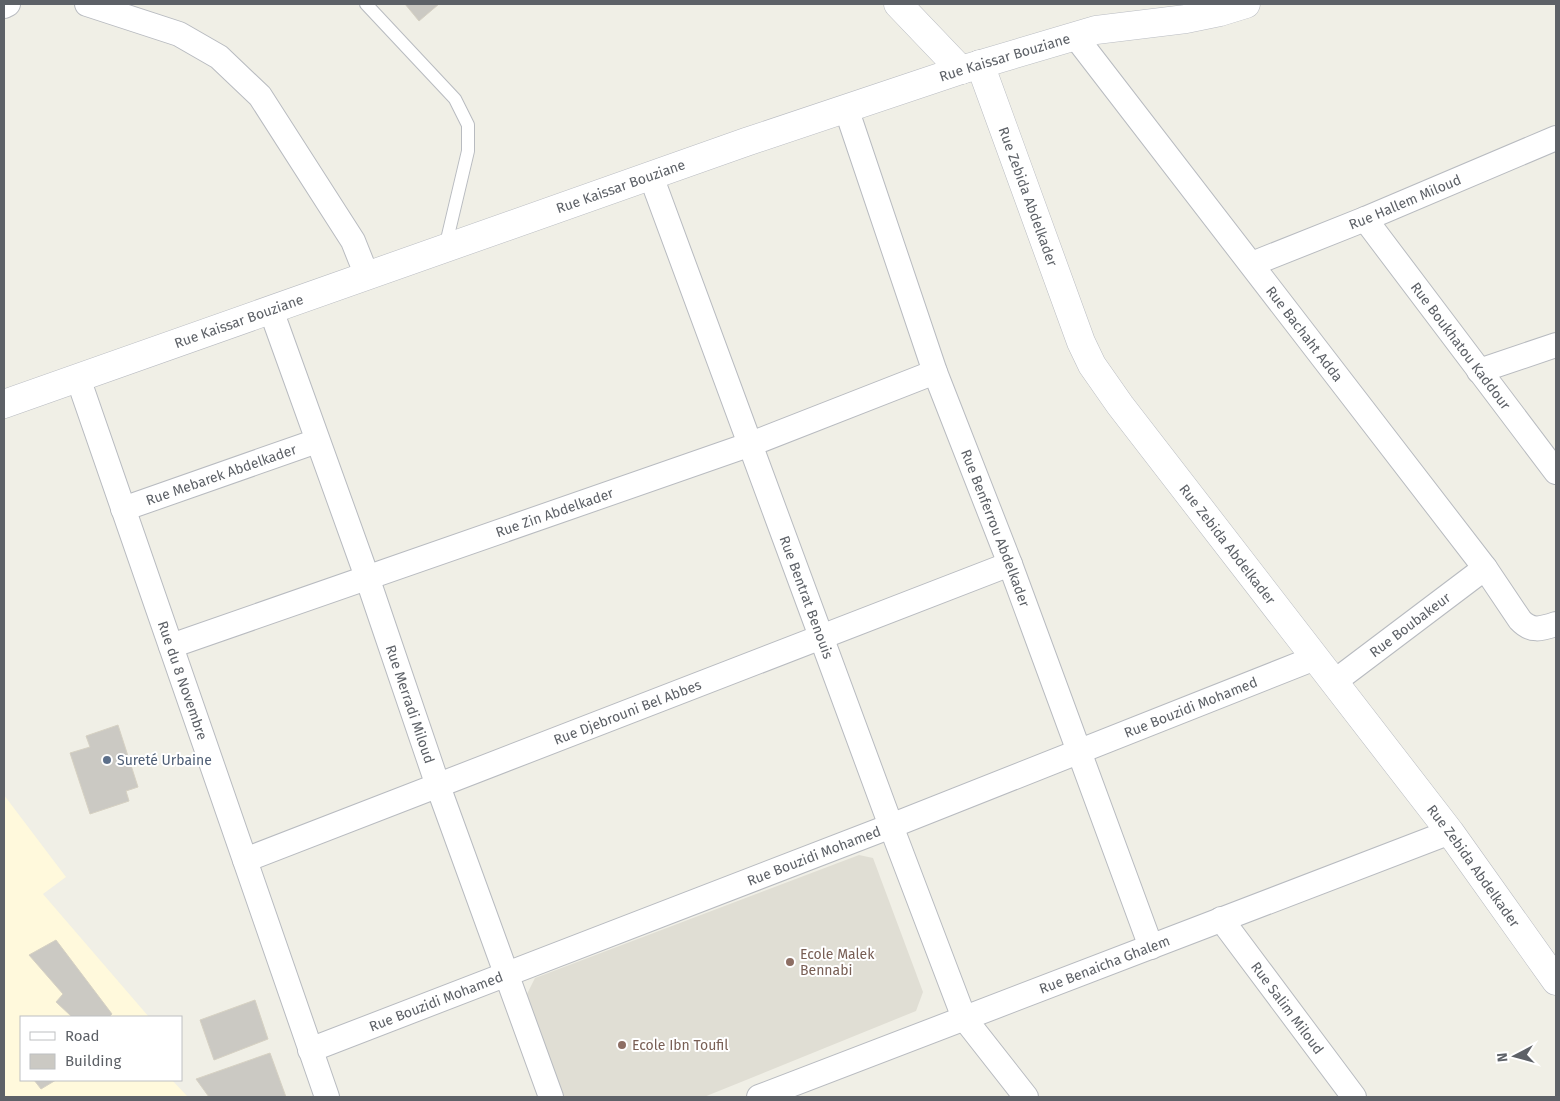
<svg xmlns="http://www.w3.org/2000/svg" width="1560" height="1101" viewBox="0 0 1560 1101" font-family="'Fira Sans',sans-serif">
<style>
.commercial{fill:#fff9dc}
.education{fill:#e0ded4}
.building{fill:#cbc9c3;stroke:#d6d1c3}
.lines{fill:none;stroke-linecap:round;stroke-linejoin:round}
.lane-casing{stroke:#b8bbc0;stroke-width:14}
.street-casing{stroke:#b8bbc0;stroke-width:26}
.secondary-casing{stroke:#b9bcc2;stroke-width:29}
.lane{stroke:#fff;stroke-width:12}
.street{stroke:#fff;stroke-width:24}
.secondary{stroke:#fff;stroke-width:28}
.service-dot{fill:#5c6f8a;stroke:#fff;stroke-width:2}
.education-dot{fill:#8d6e63;stroke:#fff;stroke-width:2}
.labels{text-anchor:middle;dominant-baseline:central;stroke-width:4;stroke-linejoin:round;paint-order:stroke}
.street-label{font-size:14px;fill:#5d6167;stroke:#fff}
.service-label{font-size:14px;fill:#4e5e75;stroke:#fff;text-anchor:start}
.education-label{font-size:14px;fill:#785e54;stroke:#fff;text-anchor:start}
</style>
<rect width="100%" height="100%" fill="#f0efe6"/>
<polygon class="commercial" points="4,795 66,877 43,894 149,1017 21,1017 21,1080 172,1080 188,1097 4,1097"/>
<polygon class="education" points="859,855 873,858 923,992 916,1011 704,1097 562,1097 525,998 535,978"/>
<g class="building">
<polygon points="405,4 439,4 419,21"/>
<polygon points="118,725 138,787 126,791 129,801 90,814 70,753 90,747 86,736"/>
<polygon points="56,940 112,1014 109,1017 70,1017 71,1016 56,1002 63,994 29,955"/>
<polygon points="255,1000 268,1039 214,1060 200,1020"/>
<polygon points="270,1053 286,1097 209,1097 196,1079"/>
<polygon points="34,1080 56,1080 41,1089"/>
</g>
<g class="lines">
<g class="lane-casing">
<polyline id="lane" points="366,4 455,99 468,125 468,151 445,248"/>
</g>
<g class="street-casing">
<g id="street">
<polyline points="87,4 179,34 219,57 260,96 353,241 367,276"/>
<polyline points="4,6 8,4"/>
<path id="s1" d="M1075,36L1485,568L1520,620C1531,632 1541,629 1556,624"/>
<path id="s2" d="M846,108L935,372L1010,564L1151,947"/>
<path id="s3" d="M651,176L891,826L964,1018L1026,1097"/>
<path id="s4" d="M1365,219L1556,472"/>
<path id="s5" d="M1252,264L1365,219L1556,138"/>
<path id="s6" d="M271,310L367,577L438,786L551,1097"/>
<polyline points="1479,371 1556,345"/>
<path id="s7" d="M78,378L327,1097"/>
<path id="s8" d="M123,509L317,441"/>
<path id="s9" d="M171,646L751,444L935,372"/>
<path id="s10" d="M1334,682L1485,568"/>
<path id="s11" d="M245,860L1010,564"/>
<path id="s12" d="M1221,919L1354,1097"/>
<path id="s13" d="M310,1050L891,826L1315,658"/>
<path id="s14" d="M759,1097L1450,832"/>
</g>
</g>
<g class="secondary-casing">
<g id="secondary">
<polyline points="898,4 961,70"/>
<path id="s15" d="M980,64L1081,342L1092,365L1120,405L1450,832L1556,981"/>
<path id="s16" d="M4,404L746,142L961,70L1096,30L1186,19L1220,12L1246,4"/>
</g>
</g>
<use href="#lane" class="lane"/>
<use href="#street" class="street"/>
<use href="#secondary" class="secondary"/>
</g>
<circle class="service-dot" cx="107" cy="760" r="5"/>
<g class="education-dot">
<circle cx="790" cy="962" r="5"/>
<circle cx="622" cy="1045" r="5"/>
</g>
<g class="labels">
<g class="street-label">
<text stroke="none"><textPath href="#s16" startOffset="1059">Rue Kaissar Bouziane</textPath></text>
<text stroke="none"><textPath href="#s16" startOffset="654">Rue Kaissar Bouziane</textPath></text>
<text stroke="none"><textPath href="#s15" startOffset="141">Rue Zebida Abdelkader</textPath></text>
<text stroke="none"><textPath href="#s5" startOffset="165">Rue Hallem Miloud</textPath></text>
<text stroke="none"><textPath href="#s16" startOffset="249">Rue Kaissar Bouziane</textPath></text>
<text stroke="none"><textPath href="#s1" startOffset="376">Rue Bachaht Adda</textPath></text>
<text stroke="none"><textPath href="#s4" startOffset="159">Rue Boukhatou Kaddour</textPath></text>
<text stroke="none"><textPath href="#s8" startOffset="104">Rue Mebarek Abdelkader</textPath></text>
<text stroke="none"><textPath href="#s9" startOffset="406">Rue Zin Abdelkader</textPath></text>
<text stroke="none"><textPath href="#s2" startOffset="446">Rue Benferrou Abdelkader</textPath></text>
<text stroke="none"><textPath href="#s15" startOffset="546">Rue Zebida Abdelkader</textPath></text>
<text stroke="none"><textPath href="#s3" startOffset="449">Rue Bentrat Benouis</textPath></text>
<text stroke="none"><textPath href="#s10" startOffset="95">Rue Boubakeur</textPath></text>
<text stroke="none"><textPath href="#s7" startOffset="320">Rue du 8 Novembre</textPath></text>
<text stroke="none"><textPath href="#s6" startOffset="418">Rue Merradi Miloud</textPath></text>
<text stroke="none"><textPath href="#s13" startOffset="945">Rue Bouzidi Mohamed</textPath></text>
<text stroke="none"><textPath href="#s11" startOffset="410">Rue Djebrouni Bel Abbes</textPath></text>
<text stroke="none"><textPath href="#s13" startOffset="540">Rue Bouzidi Mohamed</textPath></text>
<text stroke="none"><textPath href="#s15" startOffset="951">Rue Zebida Abdelkader</textPath></text>
<text stroke="none"><textPath href="#s14" startOffset="370">Rue Benaicha Ghalem</textPath></text>
<text stroke="none"><textPath href="#s13" startOffset="135">Rue Bouzidi Mohamed</textPath></text>
<text stroke="none"><textPath href="#s12" startOffset="111">Rue Salim Miloud</textPath></text>
</g>
<g class="service-label">
<text x="117" y="760">Sureté Urbaine</text>
</g>
<g class="education-label">
<text x="800" y="954">Ecole Malek<tspan x="800" dy="16">Bennabi</tspan></text>
<text x="632" y="1045">Ecole Ibn Toufil</text>
</g>
</g>
<rect width="1560" height="1101" fill="none" stroke="#5d6167" stroke-width="10"/>
<rect x="20" y="1016" width="162" height="65" fill="#ffffff" stroke="#bec0c2"/>
<rect x="30" y="1032" width="25" height="8" fill="#ffffff" stroke="#bec0c2"/>
<text x="65" y="1041" font-size="15" fill="#5d6167">Road</text>
<rect x="30" y="1054" width="25" height="15" fill="#cbc9c3" stroke="#bec0c2"/>
<text x="65" y="1066" font-size="15" fill="#5d6167">Building</text>
<g transform="translate(1515 1056) rotate(264)" stroke="#ffffff" stroke-width="4" paint-order="stroke">
<path d="M0-4L9 19L0 12L-9 19Z" fill="#5d6167"/>
<text y="-8" font-size="14" font-weight="bold" text-anchor="middle" fill="#5d6167">N</text>
</g>
</svg>
